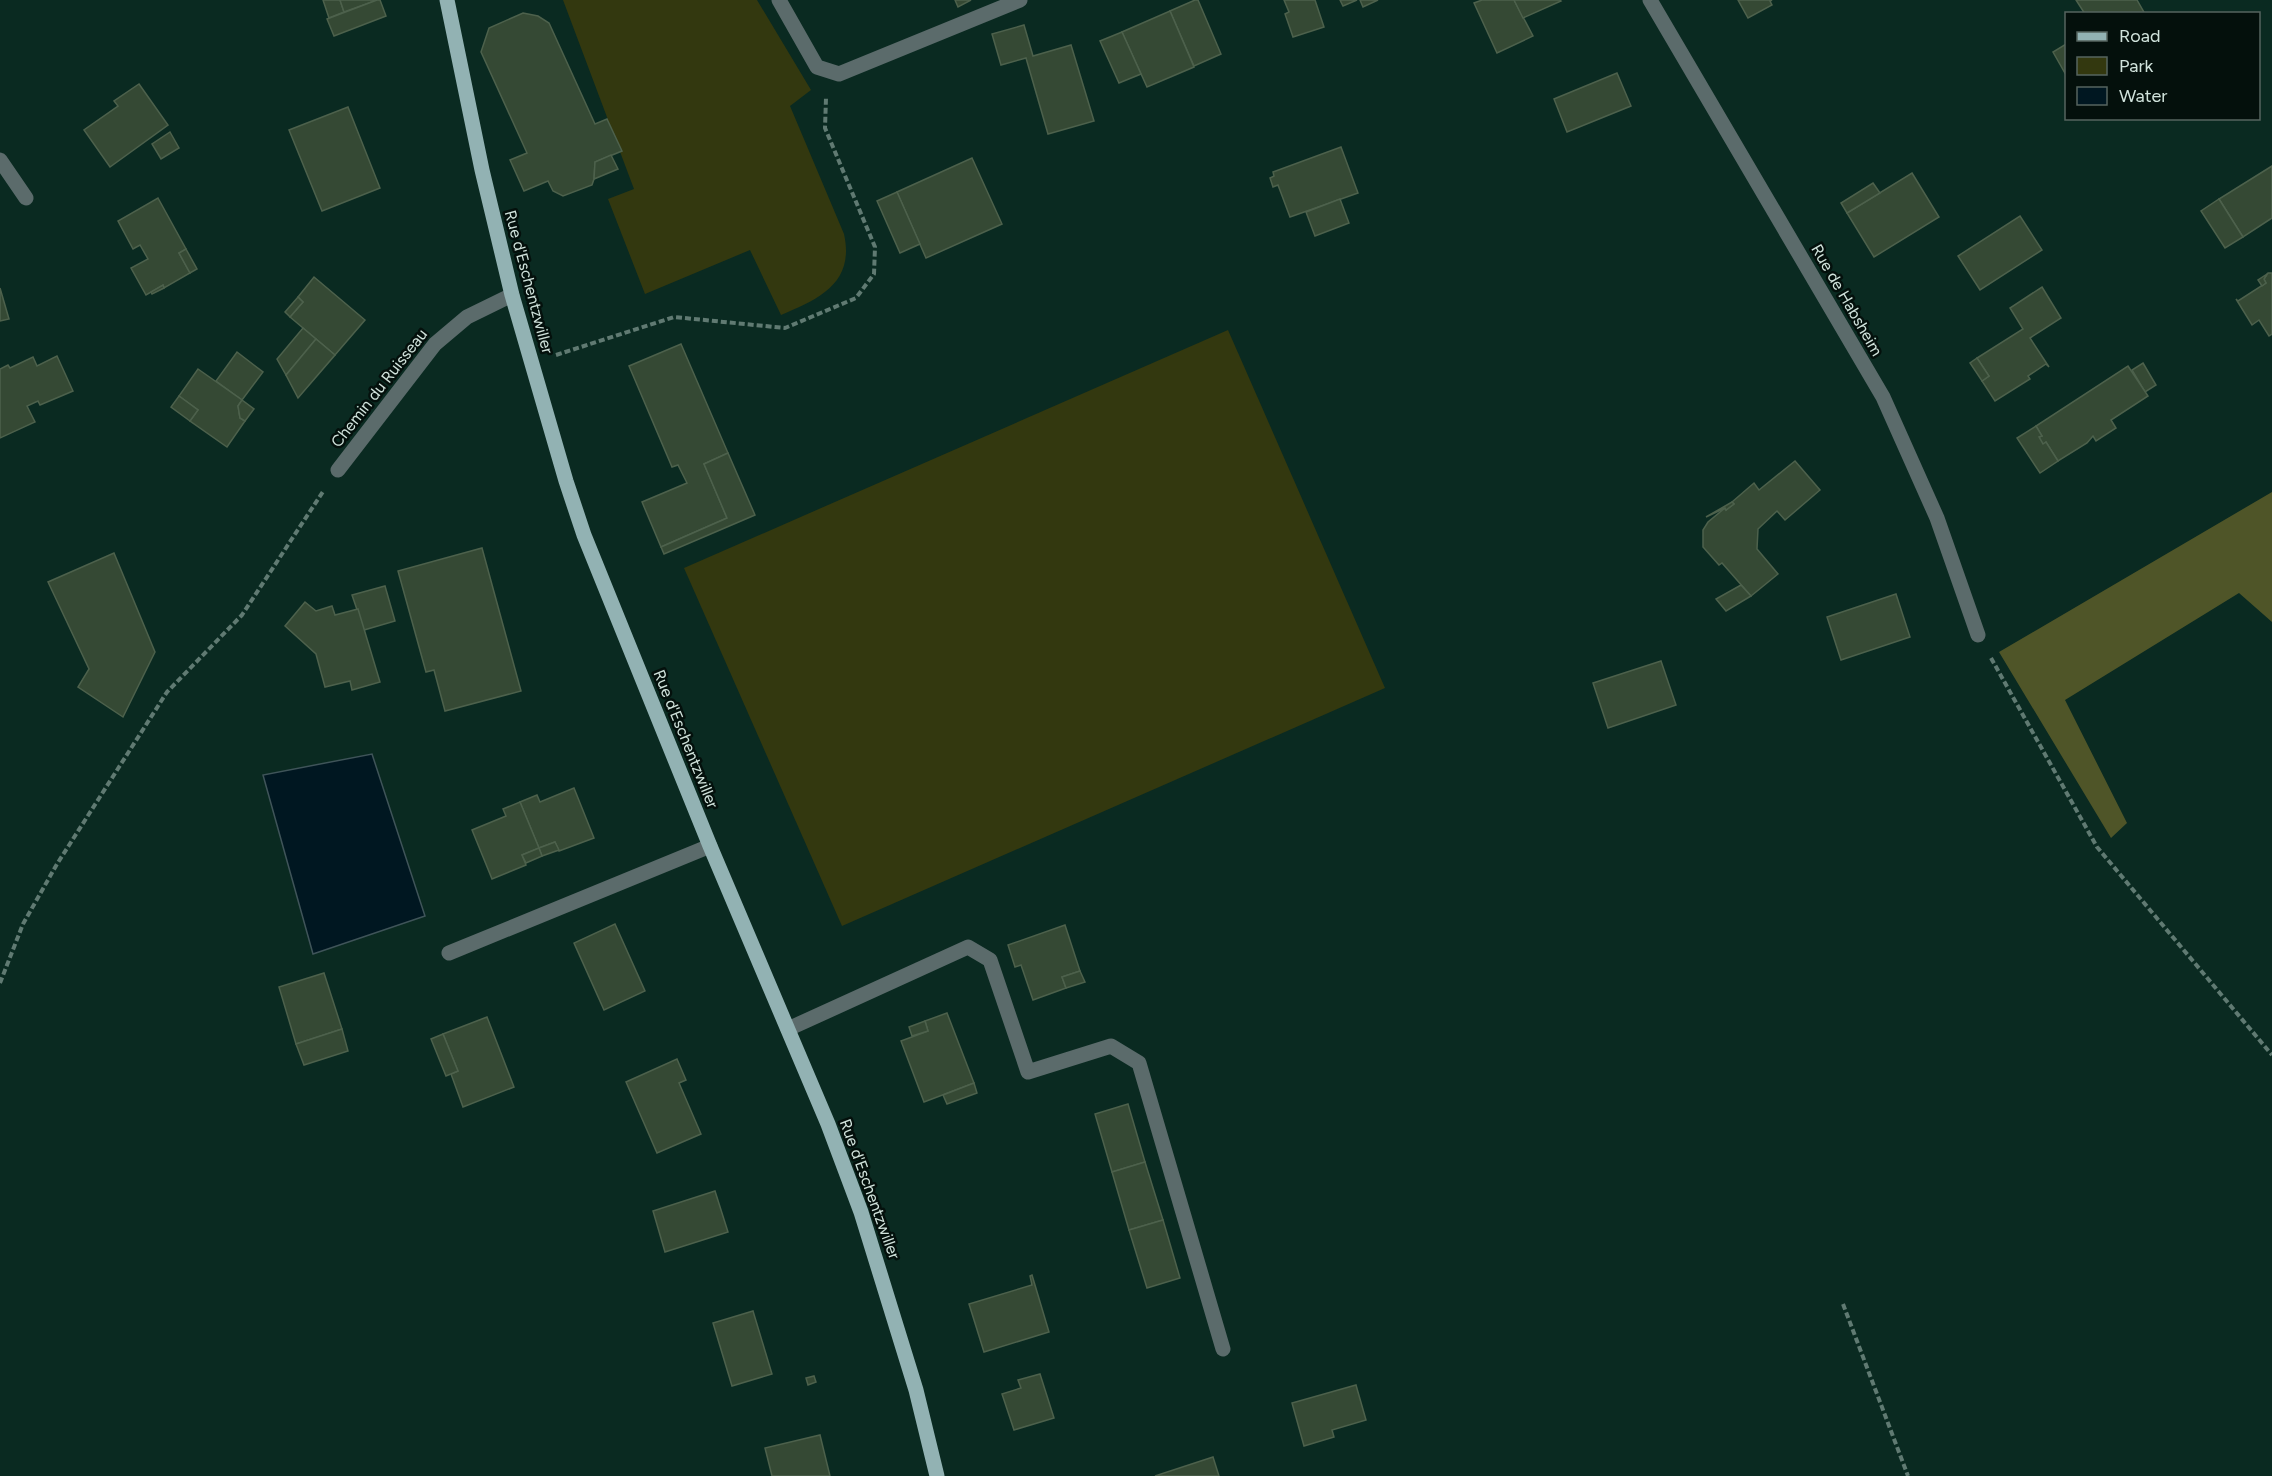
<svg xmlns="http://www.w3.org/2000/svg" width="2272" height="1476" viewBox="0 0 2272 1476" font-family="Figtree,sans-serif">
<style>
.green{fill:#33380f}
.forest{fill:#4f5528}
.water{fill:#001721;stroke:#3f5459;stroke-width:1.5}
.building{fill:#354934;stroke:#4d614c;stroke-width:1.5}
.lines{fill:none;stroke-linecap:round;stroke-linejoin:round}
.path{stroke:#607a72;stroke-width:4;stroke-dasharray:6 3;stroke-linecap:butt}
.minor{stroke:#5b6b6b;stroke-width:15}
.major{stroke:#92b2b3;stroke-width:15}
.labels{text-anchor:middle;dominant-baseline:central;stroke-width:5;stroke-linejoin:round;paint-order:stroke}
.street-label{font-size:16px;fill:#d1e3dc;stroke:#04100c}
</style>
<rect width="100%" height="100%" fill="#0a2a21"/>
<g class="green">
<path d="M563,0H757L811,90L790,106L844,234C855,283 819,299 781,315L750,250L645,294L608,199L634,189Z"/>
<polygon points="1228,330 1385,688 842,926 684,568"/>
</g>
<polygon class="forest" points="2272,492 2272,622 2239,593 2065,700 2127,823 2111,838 1999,652"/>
<polygon class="water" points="372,754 425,916 313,954 263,775"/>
<g class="building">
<polygon points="323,0 340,0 344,12 329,18"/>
<polygon points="340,0 377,0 344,12"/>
<polygon points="377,0 380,0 386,16 334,36 327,19"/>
<polygon points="955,0 971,0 958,7"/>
<polygon points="1195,0 1198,0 1221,54 1194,66 1170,11"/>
<polygon points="1284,0 1315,0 1324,27 1293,37 1285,14 1289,12"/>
<polygon points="1340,0 1357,0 1343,6"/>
<polygon points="1360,0 1378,0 1363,7"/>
<polygon points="1482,0 1514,0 1533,36 1497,53 1474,3"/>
<polygon points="1514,0 1560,0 1561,1 1523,18"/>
<polygon points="1738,0 1772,0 1770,1 1772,5 1748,18"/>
<polygon points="2076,0 2137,0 2145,14 2085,14"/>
<polygon points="1170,11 1194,67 1147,87 1122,32"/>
<polygon points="523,13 538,16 549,23 595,124 607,119 622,151 595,162 594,179 592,185 563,196 553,191 548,181 524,191 510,160 527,153 481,52 489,28"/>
<polygon points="1024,25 1033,56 1071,45 1094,121 1048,134 1026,58 1001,65 992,34"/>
<polygon points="1122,32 1141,74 1119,83 1100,41"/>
<polygon points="2066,44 2066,75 2053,52"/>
<polygon points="1617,73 1631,106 1567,132 1554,99"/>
<polygon points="139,84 168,125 110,167 84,130 118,106 114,101"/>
<polygon points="348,107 380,188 322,211 289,130"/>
<polygon points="170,132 179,148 161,159 152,144"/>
<polygon points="1341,147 1358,193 1290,217 1278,185 1273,187 1270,178 1274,176 1273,172"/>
<polygon points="611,155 618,169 594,179 595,162"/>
<polygon points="972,158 1002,224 926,258 897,192"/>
<polygon points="2272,166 2272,218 2243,237 2219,199"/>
<polygon points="1912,173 1939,217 1874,257 1847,213"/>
<polygon points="1873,183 1880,193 1847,213 1841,203"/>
<polygon points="897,192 920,244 900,253 877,201"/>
<polygon points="158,198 186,249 179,253 190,273 164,288 163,285 146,295 131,268 148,259 140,245 133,249 118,221"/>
<polygon points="1340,199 1349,223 1315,236 1306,212"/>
<polygon points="2219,199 2243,237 2225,248 2201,211"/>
<polygon points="2020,216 2042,250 1980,290 1958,256"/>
<polygon points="186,249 197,269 190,273 179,253"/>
<polygon points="2268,273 2272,273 2272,334 2269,336 2259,320 2252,325 2236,299 2238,301 2266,283 2264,279"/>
<polygon points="2267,274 2264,279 2266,283 2262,286 2258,280"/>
<polygon points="314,277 365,320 335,355 290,317 303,302 298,297"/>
<polygon points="163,285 164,288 152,294 151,292"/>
<polygon points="2042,287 2061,318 2030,338 2049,367 2046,364 2028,376 2030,379 1995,401 1982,381 1989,376 1977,358 2023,329 2010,308"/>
<polygon points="0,288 9,319 0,321"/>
<polygon points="298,297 303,302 290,317 285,312"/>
<polygon points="303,328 316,339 286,375 277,359"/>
<polygon points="316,339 335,355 298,398 286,375"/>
<polygon points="681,344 728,453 704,464 727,518 661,547 642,502 687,483 678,465 672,467 629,366"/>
<polygon points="237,352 263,372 242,400 216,381"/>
<polygon points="57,356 73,391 40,405 38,401 27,406 35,422 0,438 0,369 8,365 10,368 33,357 37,366"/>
<polygon points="1977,358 1989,376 1982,381 1970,363"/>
<polygon points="2143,363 2156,385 2145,392 2132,370"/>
<polygon points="2128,366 2148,396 2111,420 2116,428 2096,441 2093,436 2087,443 2058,461 2046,442 2043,444 2039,437 2042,436 2036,426"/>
<polygon points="198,369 242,400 238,406 240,418 245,421 227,447 190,421 198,410 179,396"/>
<polygon points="179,396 198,410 190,421 171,407"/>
<polygon points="242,400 254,409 245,421 240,418 238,406"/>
<polygon points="2036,426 2042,436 2039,437 2043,444 2046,442 2058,461 2040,473 2017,438"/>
<polygon points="728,453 755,515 664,554 661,547 727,518 704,464"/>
<polygon points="1795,461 1820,490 1785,520 1777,511 1758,529 1757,549 1778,574 1751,596 1722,563 1719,565 1703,547 1703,530 1708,522 1725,508 1726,510 1734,504 1732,502 1754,483 1759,490"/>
<polygon points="1732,502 1734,504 1726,510 1725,508 1706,517"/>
<polygon points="482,548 521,691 445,711 434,670 426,672 398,571"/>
<polygon points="114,553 155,652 123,717 78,687 89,669 48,582"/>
<polygon points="1741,585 1751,596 1726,611 1716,599"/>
<polygon points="385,586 395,621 364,630 352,595"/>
<polygon points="1896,594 1910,637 1841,660 1827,617"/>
<polygon points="305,602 316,611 332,606 335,615 358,609 380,682 352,690 350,681 325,687 316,654 285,626"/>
<polygon points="1661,661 1676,705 1608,728 1593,683"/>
<polygon points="574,788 594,838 559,851 555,842 539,848 520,802 537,795 540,802"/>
<polygon points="520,802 539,848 522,855 526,865 492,879 472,830 506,816 503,809"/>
<polygon points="555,842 559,850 542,856 539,848"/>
<polygon points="539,848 542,856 526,863 522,855"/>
<polygon points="615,924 645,991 604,1010 574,943"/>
<polygon points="1065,925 1080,971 1062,977 1066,988 1033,1000 1021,965 1015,967 1008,945"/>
<polygon points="1080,971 1085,982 1066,988 1062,977"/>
<polygon points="324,973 342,1029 296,1044 279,987"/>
<polygon points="947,1013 974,1083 924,1102 901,1041 928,1031 925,1021"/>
<polygon points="487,1017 514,1087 463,1107 451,1074 458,1071 443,1034"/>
<polygon points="925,1021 928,1031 912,1036 909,1027"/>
<polygon points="342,1029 348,1051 304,1065 296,1044"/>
<polygon points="443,1034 458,1071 446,1076 431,1039"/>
<polygon points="677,1059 686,1080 679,1083 701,1134 657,1153 626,1082"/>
<polygon points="974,1083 977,1093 947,1104 943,1095"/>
<polygon points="1128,1104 1145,1162 1112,1172 1095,1114"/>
<polygon points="1145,1162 1163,1220 1129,1230 1112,1172"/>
<polygon points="715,1191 728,1232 665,1252 653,1211"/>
<polygon points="1163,1220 1180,1278 1147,1288 1129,1230"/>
<polygon points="1032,1275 1049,1332 984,1352 969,1304 1032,1285 1030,1276"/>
<polygon points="753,1311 772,1374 732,1386 713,1323"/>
<polygon points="1040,1374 1054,1418 1014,1430 1002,1394 1021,1388 1018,1380"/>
<polygon points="814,1376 816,1382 808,1385 806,1378"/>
<polygon points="1356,1385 1366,1420 1332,1430 1334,1437 1304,1446 1292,1403"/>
<polygon points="820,1435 830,1476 772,1476 765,1448"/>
<polygon points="1213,1457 1219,1476 1155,1476"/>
</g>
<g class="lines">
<g class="path">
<polyline points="556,355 674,317 785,328 856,298 874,274 875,247 825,128 826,98"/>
<polyline points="1991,658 2097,847 2272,1055"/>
<polyline points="0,983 23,924 57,864 167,692 242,615 324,490"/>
<polyline points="1843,1304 1908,1476"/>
</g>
<g class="minor">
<polyline points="779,0 817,67 839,74 1020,0"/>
<polyline points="1650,0 1883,397 1937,518 1978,635"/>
<polyline points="0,160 26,198"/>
<polyline points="338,470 435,344 467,317 512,295"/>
<polyline points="449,953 710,846"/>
<polyline points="788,1029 968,947 990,960 1028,1072 1111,1046 1139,1063 1223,1349"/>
</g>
<polyline class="major" points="447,0 482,170 512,295 566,481 584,535 710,846 828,1124 861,1212 916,1390 937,1476"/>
</g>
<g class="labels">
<g class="street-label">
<text transform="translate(529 282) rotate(75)">Rue d'Eschentzwiller</text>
<text transform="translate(1847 300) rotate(60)">Rue de Habsheim</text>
<text transform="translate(379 388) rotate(-52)">Chemin du Ruisseau</text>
<text transform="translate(686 739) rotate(68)">Rue d'Eschentzwiller</text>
<text transform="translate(870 1189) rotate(70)">Rue d'Eschentzwiller</text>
</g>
</g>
<rect x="2065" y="12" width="195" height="108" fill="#04100c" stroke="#56645f" stroke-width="1.5"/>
<rect x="2077" y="32" width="30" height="9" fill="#92b2b3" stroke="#56645f" stroke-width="1.5"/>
<text x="2119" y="42" font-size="18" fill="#d1e3dc">Road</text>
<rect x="2077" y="57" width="30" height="18" fill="#33380f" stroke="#56645f" stroke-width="1.5"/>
<text x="2119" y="72" font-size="18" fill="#d1e3dc">Park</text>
<rect x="2077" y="87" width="30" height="18" fill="#001721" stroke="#56645f" stroke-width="1.5"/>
<text x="2119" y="102" font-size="18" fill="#d1e3dc">Water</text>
</svg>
